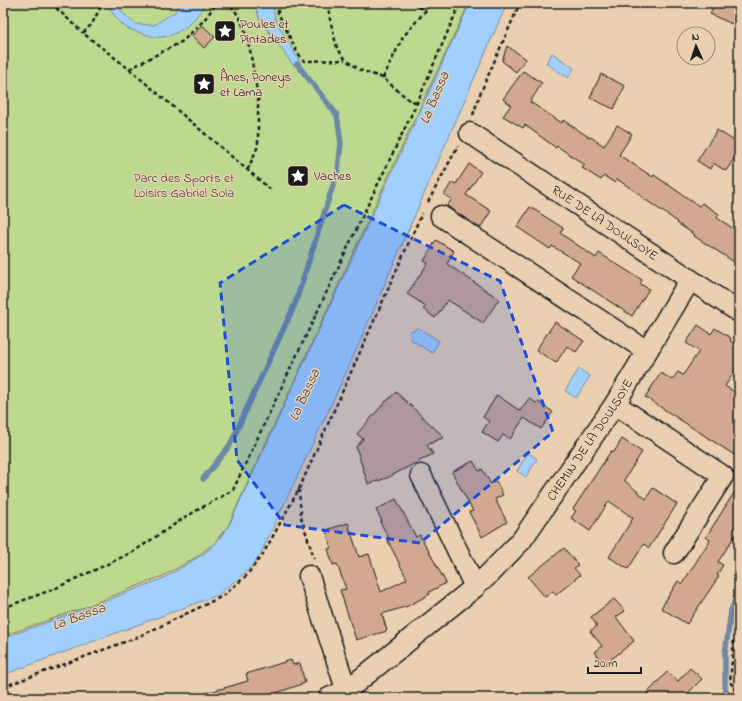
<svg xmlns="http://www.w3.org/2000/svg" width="742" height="701" viewBox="0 0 742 701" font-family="'Indie Flower',sans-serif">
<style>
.green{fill:#bdd990;stroke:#6c7a56}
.water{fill:#a2d0fd;stroke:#6c88a3}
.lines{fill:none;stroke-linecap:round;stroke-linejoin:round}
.stream{stroke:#6c88a3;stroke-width:5.5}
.building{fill:#d2a990;stroke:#1c1c1c}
.minor-casing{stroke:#1c1c1c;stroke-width:23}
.path{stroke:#1c1c1c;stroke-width:2.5;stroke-dasharray:4 3;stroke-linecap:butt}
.minor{stroke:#ead0b1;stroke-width:20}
.marked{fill:#1d4ed8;fill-opacity:0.2;stroke:#1d4ed8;stroke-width:3;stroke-dasharray:8 5;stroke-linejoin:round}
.labels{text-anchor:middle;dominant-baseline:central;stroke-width:3;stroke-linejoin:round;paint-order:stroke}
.poi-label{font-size:13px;fill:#1c1c1c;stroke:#ead0b1;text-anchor:start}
.park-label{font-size:13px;fill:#3c4233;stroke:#ead0b1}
.street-label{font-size:13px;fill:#1c1c1c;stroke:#ead0b1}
.water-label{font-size:14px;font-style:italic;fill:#374049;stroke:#ead0b1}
</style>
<rect width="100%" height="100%" fill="#ead0b1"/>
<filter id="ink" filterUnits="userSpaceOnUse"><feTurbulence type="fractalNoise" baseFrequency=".025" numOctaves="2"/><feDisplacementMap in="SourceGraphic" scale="8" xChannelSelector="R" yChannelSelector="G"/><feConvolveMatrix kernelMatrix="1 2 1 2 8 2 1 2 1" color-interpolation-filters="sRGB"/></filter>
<g filter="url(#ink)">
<path class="green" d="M3,3H469C387,177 308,352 228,526L213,544L198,556L165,575L80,609L3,636Z"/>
<g class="water">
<path d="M107,3H116L122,12L130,20L135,24L154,25L175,12L180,3H205C197,19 181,35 162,37C156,38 147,35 141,33C135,31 129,30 124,26C117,20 111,11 107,3Z"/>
<polygon points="255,3 274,3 273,6 275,19 301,64 293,65 259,18"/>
<polygon points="470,3 507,3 347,371 261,553 252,566 240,577 218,595 3,675 3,638 85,609 164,578 202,555 216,543 229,525"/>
<polygon points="552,53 574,68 568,78 546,63"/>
<polygon points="417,327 439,341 432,353 410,339 411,337 409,333 410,331 415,330"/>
<polygon points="579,369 590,376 576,398 565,391"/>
<polygon points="528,453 537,459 526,477 517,471"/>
</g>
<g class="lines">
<g class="stream">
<polyline points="203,479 230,445 295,304 338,170 341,143 337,115 297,64"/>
<polyline points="731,698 725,689 725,654 731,611 739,589"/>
</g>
</g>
<g class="building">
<polygon points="715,3 739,3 739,7 732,24 710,14"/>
<polygon points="202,25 215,37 204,48 192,36"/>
<polygon points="507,46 526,59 516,72 502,61"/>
<polygon points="523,71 542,83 530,102 562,123 563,120 590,138 591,137 604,146 617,125 632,134 619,155 653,177 654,175 699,206 702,203 719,214 717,218 739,232 739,265 694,236 695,235 677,223 678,222 640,196 641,195 617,179 615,183 604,176 601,180 582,168 585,165 557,146 556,148 525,125 523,128 503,116 511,105 503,99"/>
<polygon points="601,74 625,86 614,109 590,98"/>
<polygon points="717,130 739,144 739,151 726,171 713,163 710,169 697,161"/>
<polygon points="469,164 481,172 466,195 491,211 480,228 447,206 452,199 444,195 452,182 456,184"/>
<polygon points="530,207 563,228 560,233 596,258 599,253 642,280 640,284 649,289 632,316 571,276 580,263 552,246 550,249 517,227"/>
<polygon points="436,240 454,251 447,264 499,299 483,323 448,300 435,318 423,309 426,306 407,294 428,263 424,261"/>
<polygon points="555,322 584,341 576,352 567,346 556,363 536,350"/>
<polygon points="698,325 711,334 715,328 731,338 730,341 739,347 739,365 725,386 739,395 739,458 645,397 661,373 672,380 678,372 683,375 699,351 686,343"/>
<polygon points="396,392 444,437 427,445 433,454 387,478 368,484 356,447 363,439 357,434 386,401 387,401"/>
<polygon points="497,395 520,411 529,398 536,403 538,402 553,412 541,429 524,418 510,439 503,435 498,442 482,432 489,421 483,417"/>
<polygon points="622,439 642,452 624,480 646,499 653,488 677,504 649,548 644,544 628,569 609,557 633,518 609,501 590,531 571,518 576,511 573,509 611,451 614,452"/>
<polygon points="473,461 479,471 482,469 491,484 496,481 503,495 495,499 507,522 482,537 469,512 473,511 452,472"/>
<polygon points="739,485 739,529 718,562 723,565 717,575 719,576 687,624 661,608 678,581 682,584 710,540 706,537"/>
<polygon points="396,499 416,537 420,535 446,583 429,592 430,594 408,606 382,614 387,631 356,640 340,590 346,589 337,564 333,565 328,549 331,548 326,530 348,523 359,557 369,554 381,592 407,579 387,539 389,538 380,522 382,521 376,510"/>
<polygon points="564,548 578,565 574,568 580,575 556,595 553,591 545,597 528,577"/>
<polygon points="614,599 625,611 616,617 634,641 604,665 595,652 602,646 590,631 597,626 591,617"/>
<polygon points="291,660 293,665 300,663 305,683 276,693 278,698 204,698 203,694 248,681 246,674"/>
<polygon points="690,668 702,679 683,698 643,698 667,672 678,681"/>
</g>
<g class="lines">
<g class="minor-casing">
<g id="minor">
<path id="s1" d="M470,133L739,312"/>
<polyline points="441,216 647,351"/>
<polyline points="615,404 723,476 674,553"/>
<polyline points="421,475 475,587"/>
<polyline points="309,576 349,698"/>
<path id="s2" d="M329,698L347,690L475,587L478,582L485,578L521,541L561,483L615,404L690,280"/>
</g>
</g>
<g class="path">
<polyline points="51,3 83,33"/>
<polyline points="107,3 100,8 92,24 83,33 129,69 183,41 204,20 217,3"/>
<polyline points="224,3 231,6 239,16 244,28 250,50 258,97 258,146 248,169"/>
<polyline points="279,3 278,5 278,13 297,52 304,61 345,60"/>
<polyline points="329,3 329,15 337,48 346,60 360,70 383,78 408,99 417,103"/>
<polyline points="412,3 426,11"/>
<polyline points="129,69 271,190"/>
<polyline points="383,78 403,37 432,3"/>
<polyline points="473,115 480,94 520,3"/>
<polyline points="428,202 458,146"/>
<polyline points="3,450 4,451 3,459"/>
<polyline points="299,489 301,517 314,558"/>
<polyline points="3,608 54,589 133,552 187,516 233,490 363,215 417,103 460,3"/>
<polyline points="739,613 735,628 730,682 739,694"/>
<polyline points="3,687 138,637 223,596 246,576 263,554 299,489 422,213"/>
</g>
<use href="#minor" class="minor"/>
</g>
</g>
<path class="marked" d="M344,205L500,281L553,432L420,543L285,525L237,460L220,283Z"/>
<defs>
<g id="sight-square" transform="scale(1.15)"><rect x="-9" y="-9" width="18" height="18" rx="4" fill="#1c1c1c" stroke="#ead0b1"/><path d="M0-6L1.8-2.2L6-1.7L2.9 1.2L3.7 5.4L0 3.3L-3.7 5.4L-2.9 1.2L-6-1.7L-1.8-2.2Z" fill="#fff"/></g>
</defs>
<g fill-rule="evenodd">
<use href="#sight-square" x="225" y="31"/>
<use href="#sight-square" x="204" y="84"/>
<use href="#sight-square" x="298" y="176"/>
</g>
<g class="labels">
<g class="poi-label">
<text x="240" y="24">Poules et<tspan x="240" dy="15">Pintades</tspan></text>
<text x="220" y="77">Ânes, Poneys<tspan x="220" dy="15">et Lama</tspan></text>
<text x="314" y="176">Vaches</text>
</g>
<g class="park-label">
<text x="184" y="178">Parc des Sports et<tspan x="184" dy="15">Loisirs Gabriel Sola</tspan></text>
</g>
<g class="street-label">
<text stroke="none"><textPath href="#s1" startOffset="162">RUE DE LA DOULSOYE</textPath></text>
<text stroke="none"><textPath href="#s2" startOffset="372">CHEMIN DE LA DOULSOYE</textPath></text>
</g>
<g class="water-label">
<text transform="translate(435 98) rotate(-67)">La Bassa</text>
<text transform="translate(305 395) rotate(-65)">La Bassa</text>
<text transform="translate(79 617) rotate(-20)">La Bassa</text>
</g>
</g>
<rect width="742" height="701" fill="none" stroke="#ead0b1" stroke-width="16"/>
<rect x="8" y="8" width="726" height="685" fill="none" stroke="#1c1c1c" stroke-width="1.5" filter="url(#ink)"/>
<g transform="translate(696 46) rotate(357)"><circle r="19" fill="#ead0b1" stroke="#988875"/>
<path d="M0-3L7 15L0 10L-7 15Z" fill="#1c1c1c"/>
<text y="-6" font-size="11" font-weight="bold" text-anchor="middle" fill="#1c1c1c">N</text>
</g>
<path d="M588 667v6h53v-6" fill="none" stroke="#1c1c1c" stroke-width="2"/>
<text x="594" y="667" font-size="12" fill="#1c1c1c" stroke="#ead0b1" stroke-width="3" paint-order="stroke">20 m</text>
</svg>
